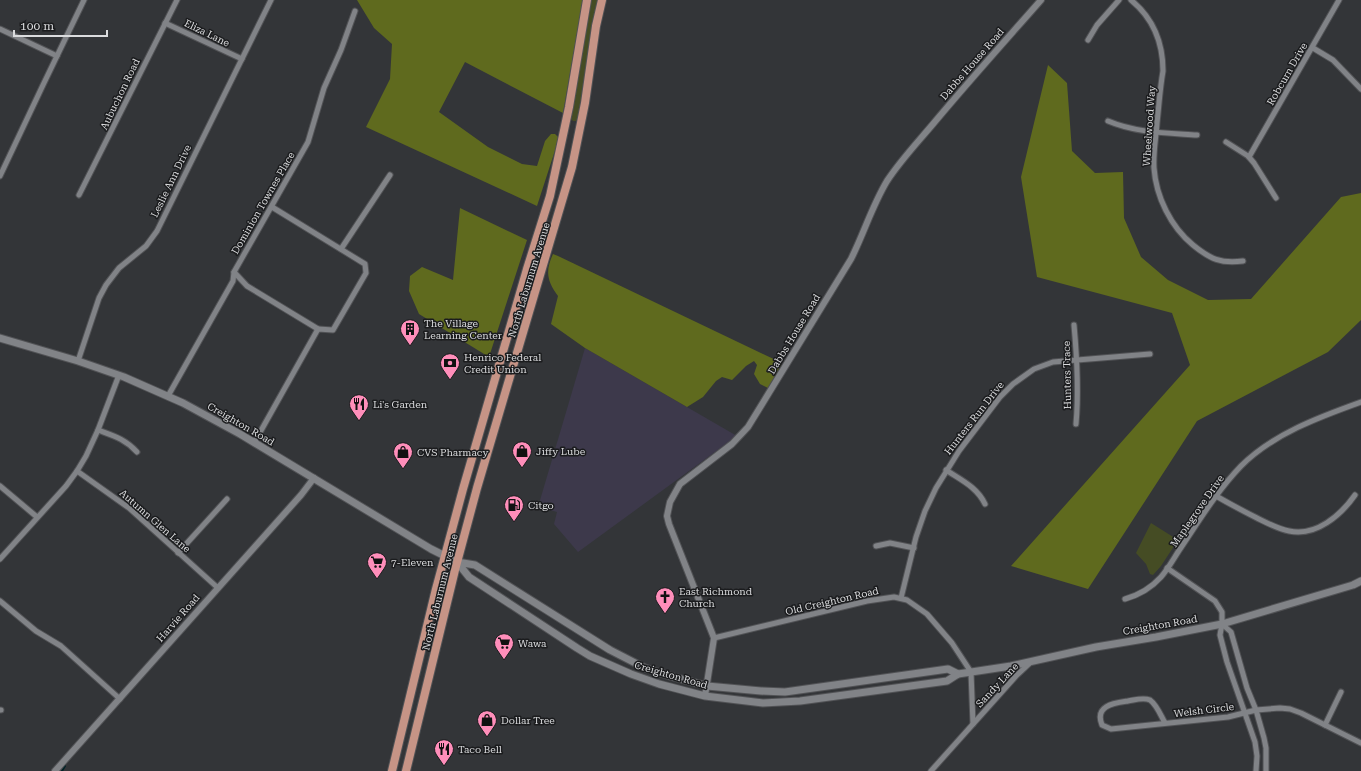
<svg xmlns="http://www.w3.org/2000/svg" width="1361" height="771" viewBox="0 0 1361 771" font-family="'Roboto Serif',serif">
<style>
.industrial{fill:#3d394b}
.green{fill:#454c24}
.forest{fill:#5f6a1e}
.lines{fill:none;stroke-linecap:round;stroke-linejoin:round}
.stream{stroke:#002227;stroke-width:2}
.minor-casing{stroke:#515255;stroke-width:7}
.tertiary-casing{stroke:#515255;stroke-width:8}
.secondary-casing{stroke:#515255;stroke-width:9}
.primary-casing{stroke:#515255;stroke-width:10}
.minor{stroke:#818387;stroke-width:5}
.tertiary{stroke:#818387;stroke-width:6}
.secondary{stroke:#818387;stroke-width:7}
.primary{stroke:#c69486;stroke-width:8}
.labels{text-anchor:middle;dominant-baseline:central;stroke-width:3;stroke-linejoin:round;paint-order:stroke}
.street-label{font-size:10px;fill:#dbdcde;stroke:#1b1c1e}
.poi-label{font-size:10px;fill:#dbdcde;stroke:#1b1c1e;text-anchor:start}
</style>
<rect width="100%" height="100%" fill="#333538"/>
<polygon class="industrial" points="585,348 737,436 578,552 554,524 557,512 538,507"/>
<g class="green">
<polygon points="591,0 598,0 578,117 576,121 573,121 571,119"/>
<polygon points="1151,523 1178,540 1161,566 1153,575 1150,574 1146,564 1136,553"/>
</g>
<g class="forest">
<polygon points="357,0 584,0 578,28 563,113 465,62 439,112 488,147 522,164 537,166 545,141 551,134 555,134 559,138 537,206 366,127 390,79 392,44 374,28"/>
<polygon points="1048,65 1067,83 1072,151 1095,173 1123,172 1124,218 1141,257 1168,280 1208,300 1251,299 1341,197 1361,193 1361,320 1328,352 1197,421 1088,589 1011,566 1190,365 1172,313 1037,277 1021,177"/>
<polygon points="460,208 527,240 489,357 419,314 409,291 410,276 422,267 453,280"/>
<path d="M553,254L558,256L782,363L768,388L760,384L754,374L757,365L754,361L746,366L732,380L722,377L716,381L703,397L687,407L585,348L551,324L558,296C547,281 545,271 553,254Z"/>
</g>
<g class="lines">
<polyline class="stream" points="62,771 65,766"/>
<g class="minor-casing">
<g id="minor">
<path d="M1131,0C1153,18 1163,43 1163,71C1160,88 1159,105 1157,123C1156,138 1153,153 1154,168C1156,197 1171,227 1193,245C1210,259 1221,264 1243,261"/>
<polyline points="165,23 242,59"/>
<polyline points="0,29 57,56"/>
<polyline points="1088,40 1097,25 1119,0"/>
<polyline points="1313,48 1333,60 1361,89"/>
<path d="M1108,121C1136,133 1168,133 1197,135"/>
<polyline points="1226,142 1248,156 1254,163 1276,198"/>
<polyline points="1249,157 1339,0"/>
<polyline points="0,176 43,85 84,0"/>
<polyline points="79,195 177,0"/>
<polyline points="341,249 390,175"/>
<polyline points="234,272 247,286 318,329"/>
<path d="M1074,325C1077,358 1079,391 1076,424"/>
<polyline points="78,361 99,298 106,285 119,268 146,246 157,231 271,0"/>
<polyline points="168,396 233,281 234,272 308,142 324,88 341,50 355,11"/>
<path d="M98,430C114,436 125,439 137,452"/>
<polyline points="254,443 318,329 333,330 366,273 365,264 272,207"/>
<path d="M946,470C961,480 977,487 985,504"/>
<polyline points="77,471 129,508 218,588"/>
<polyline points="0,486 37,517"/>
<path d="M1216,496C1230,504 1243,511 1257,518C1267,523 1278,529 1289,531C1316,537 1341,515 1355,495"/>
<polyline points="876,546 890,543 914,548"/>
<polyline points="178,553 227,499"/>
<polyline points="0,559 66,486 77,471 86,456 98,430 119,375"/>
<polyline points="1167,568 1215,601 1222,612 1222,624 1220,635 1227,662 1255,742 1257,756 1256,771"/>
<polyline points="901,598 916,537 925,511 936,488 959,451 1000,397 1013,384 1034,369 1053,362 1150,354"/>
<path d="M1125,599C1139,595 1152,587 1161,577C1168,569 1174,558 1180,549C1199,521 1217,491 1241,466C1273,434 1319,417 1361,402"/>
<polyline points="0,601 36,631 61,646 120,699"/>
<polyline points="1222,624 1231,632 1247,688 1256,710 1264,738 1266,748 1266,771"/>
<polyline points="714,638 867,601 894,597 907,600 927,614 952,643 971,672 973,724"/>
<polyline points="0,710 1,710"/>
<path d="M1165,723C1161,716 1157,705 1150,700C1143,697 1135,700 1128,701C1115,703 1094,705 1102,725L1111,729L1228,717L1256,710L1280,708L1290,709L1301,713L1361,743"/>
<polyline points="1325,725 1341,692"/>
<polyline points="931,771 1016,676 1031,662"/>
</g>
</g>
<g class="tertiary-casing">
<g id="tertiary">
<path d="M705,696L714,638L669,524L667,516L670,502L680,484L732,444L748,427L851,259C864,233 872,206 887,181C900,161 917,143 933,124C968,82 1005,41 1041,0"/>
<polyline points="55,771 301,495 314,478"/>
</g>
</g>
<g class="secondary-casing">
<g id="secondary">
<polyline points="0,338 78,361 124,377 183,403 240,434 431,549 457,562 475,565 610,650 645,668 670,676 707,686 761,691 785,692 948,669 958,674"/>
<polyline points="457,562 469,577 577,648 590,656 631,674 659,684 705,696 763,703 800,701 947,681 958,674 1011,666 1096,647 1156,637 1222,624 1353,585 1361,581"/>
</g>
</g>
<g class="primary-casing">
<g id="primary">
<polyline points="392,771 436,589 463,489 527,269 550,196 569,107 587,0"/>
<polyline points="406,771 455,570 477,488 572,167 585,103 596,26 602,0"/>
</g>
</g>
<use href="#minor" class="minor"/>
<use href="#tertiary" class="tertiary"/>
<use href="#secondary" class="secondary"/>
<use href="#primary" class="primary"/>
</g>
<defs>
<g id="building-pin" transform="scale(1)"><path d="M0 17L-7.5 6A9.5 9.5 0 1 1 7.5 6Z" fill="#ff8eba" stroke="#1b1c1e"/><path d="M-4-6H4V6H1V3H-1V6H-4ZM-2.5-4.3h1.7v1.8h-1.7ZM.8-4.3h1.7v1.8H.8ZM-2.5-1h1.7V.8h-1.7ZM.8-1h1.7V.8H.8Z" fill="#111"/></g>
<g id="bank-pin" transform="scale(1)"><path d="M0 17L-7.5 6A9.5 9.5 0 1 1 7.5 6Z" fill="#ff8eba" stroke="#1b1c1e"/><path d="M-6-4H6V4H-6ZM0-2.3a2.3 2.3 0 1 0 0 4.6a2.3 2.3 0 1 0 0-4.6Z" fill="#111"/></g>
<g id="restaurant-pin" transform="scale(1)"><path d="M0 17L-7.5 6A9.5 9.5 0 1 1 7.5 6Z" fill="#ff8eba" stroke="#1b1c1e"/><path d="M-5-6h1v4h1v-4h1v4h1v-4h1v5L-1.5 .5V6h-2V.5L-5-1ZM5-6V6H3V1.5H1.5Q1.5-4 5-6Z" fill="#111"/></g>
<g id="shop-pin" transform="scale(1)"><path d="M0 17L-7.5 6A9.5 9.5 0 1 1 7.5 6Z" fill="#ff8eba" stroke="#1b1c1e"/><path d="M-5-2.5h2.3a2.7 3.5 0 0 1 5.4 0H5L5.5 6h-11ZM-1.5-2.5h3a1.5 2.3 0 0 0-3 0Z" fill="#111"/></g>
<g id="fuel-pin" transform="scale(1)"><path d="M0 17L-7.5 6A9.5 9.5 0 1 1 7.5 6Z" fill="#ff8eba" stroke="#1b1c1e"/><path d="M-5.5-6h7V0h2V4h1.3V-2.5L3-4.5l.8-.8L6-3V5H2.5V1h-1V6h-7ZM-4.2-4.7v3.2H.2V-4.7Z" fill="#111"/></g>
<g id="supermarket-pin" transform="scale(1)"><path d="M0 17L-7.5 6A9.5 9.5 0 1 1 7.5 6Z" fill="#ff8eba" stroke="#1b1c1e"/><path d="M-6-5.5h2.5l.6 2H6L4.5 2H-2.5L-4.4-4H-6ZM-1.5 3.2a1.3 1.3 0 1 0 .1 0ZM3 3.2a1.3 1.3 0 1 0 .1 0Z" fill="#111"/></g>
<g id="church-pin" transform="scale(1)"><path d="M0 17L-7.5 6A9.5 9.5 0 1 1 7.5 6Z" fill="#ff8eba" stroke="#1b1c1e"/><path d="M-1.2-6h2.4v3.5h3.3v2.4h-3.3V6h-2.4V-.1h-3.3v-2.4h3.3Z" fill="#111"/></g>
</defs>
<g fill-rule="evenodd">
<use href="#building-pin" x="410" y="329"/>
<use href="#bank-pin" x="450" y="363"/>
<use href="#restaurant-pin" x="359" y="404"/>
<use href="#shop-pin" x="522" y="451"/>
<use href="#shop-pin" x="403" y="452"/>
<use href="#fuel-pin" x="514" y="505"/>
<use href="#supermarket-pin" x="377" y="562"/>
<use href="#church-pin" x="665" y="597"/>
<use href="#supermarket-pin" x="504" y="643"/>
<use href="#shop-pin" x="487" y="720"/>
<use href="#restaurant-pin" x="444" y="749"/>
</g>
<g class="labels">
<g class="street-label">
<text transform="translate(207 33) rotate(26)">Eliza Lane</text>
<text transform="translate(972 64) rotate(-49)">Dabbs House Road</text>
<text transform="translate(1287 74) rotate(-60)">Robcurn Drive</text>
<text transform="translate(120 94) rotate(-64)">Aubuchon Road</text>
<text transform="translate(1149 126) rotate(-86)">Wheelwood Way</text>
<text transform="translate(171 181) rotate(-64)">Leslie Ann Drive</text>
<text transform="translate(263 203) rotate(-60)">Dominion Townes Place</text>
<text transform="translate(529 280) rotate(-73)">North Laburnum Avenue</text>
<text transform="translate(794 334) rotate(-59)">Dabbs House Road</text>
<text transform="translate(1067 375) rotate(-91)">Hunters Trace</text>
<text transform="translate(974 418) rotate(-52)">Hunters Run Drive</text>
<text transform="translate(241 424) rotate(30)">Creighton Road</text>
<text transform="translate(1197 511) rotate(-55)">Maplegrove Drive</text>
<text transform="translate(155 521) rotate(41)">Autumn Glen Lane</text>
<text transform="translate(440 592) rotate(-76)">North Laburnum Avenue</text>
<text transform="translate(832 601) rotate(-13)">Old Creighton Road</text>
<text transform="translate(178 618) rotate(-49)">Harvie Road</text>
<text transform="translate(1160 625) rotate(-10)">Creighton Road</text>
<text transform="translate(671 675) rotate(16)">Creighton Road</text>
<text transform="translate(997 685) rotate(-47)">Sandy Lane</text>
<text transform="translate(1204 710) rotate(-7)">Welsh Circle</text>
</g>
<g class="poi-label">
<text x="424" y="323">The Village<tspan x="424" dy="12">Learning Center</tspan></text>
<text x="464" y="357">Henrico Federal<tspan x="464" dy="12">Credit Union</tspan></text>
<text x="373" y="404">Li's Garden</text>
<text x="536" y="451">Jiffy Lube</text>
<text x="417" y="452">CVS Pharmacy</text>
<text x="528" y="505">Citgo</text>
<text x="391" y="562">7-Eleven</text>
<text x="679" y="591">East Richmond<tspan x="679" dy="12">Church</tspan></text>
<text x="518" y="643">Wawa</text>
<text x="501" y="720">Dollar Tree</text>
<text x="458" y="749">Taco Bell</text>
</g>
</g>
<path d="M14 30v6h93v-6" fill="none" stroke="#dbdcde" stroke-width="2"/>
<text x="20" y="30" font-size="12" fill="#dbdcde" stroke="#1b1c1e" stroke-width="3" paint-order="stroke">100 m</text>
</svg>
